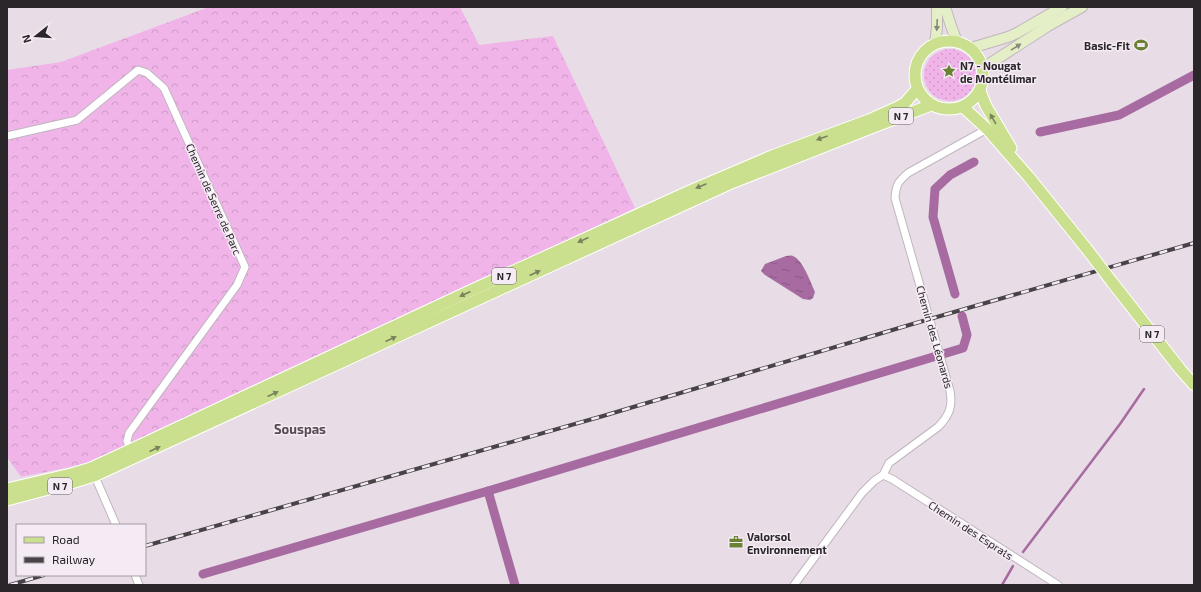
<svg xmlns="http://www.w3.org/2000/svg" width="1201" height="592" viewBox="0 0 1201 592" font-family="'Exo 2',sans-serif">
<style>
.grass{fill:url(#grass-dots)}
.forest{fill:url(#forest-crowns)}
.water{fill:url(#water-ripples)}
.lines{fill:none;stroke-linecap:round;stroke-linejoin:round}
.stream{stroke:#a76ba1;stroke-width:2.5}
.canal{stroke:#a76ba1;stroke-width:9}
.minor-casing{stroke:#c0b6bf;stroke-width:9}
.secondary-casing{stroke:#c0b6bf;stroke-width:12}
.primary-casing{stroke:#fff;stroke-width:13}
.minor{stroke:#fff;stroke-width:7}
.secondary{stroke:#e4efc7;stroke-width:10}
.primary{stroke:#cae08f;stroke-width:11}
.rail-casing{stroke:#484347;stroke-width:4}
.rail{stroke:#f5ebf4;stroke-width:2.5;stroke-dasharray:8;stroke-linecap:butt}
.primary-bridge-casing{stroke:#fff;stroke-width:13;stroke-linecap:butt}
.primary-bridge{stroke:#cae08f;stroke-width:11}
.oneway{fill:#878a78}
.oneway2{fill:#7a835c}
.labels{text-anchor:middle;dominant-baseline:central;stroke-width:3;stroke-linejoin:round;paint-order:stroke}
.shield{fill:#f5ebf4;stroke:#676166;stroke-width:1}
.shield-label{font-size:10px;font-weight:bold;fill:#2a2629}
.poi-label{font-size:11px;font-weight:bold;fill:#2a2629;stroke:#f5ebf4;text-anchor:start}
.street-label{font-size:11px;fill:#2a2629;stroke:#f5ebf4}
.quarter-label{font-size:13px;font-weight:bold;fill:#554c54;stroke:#f5ebf4}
</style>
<defs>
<pattern id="grass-dots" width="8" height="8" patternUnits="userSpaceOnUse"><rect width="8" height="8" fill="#f0b4e9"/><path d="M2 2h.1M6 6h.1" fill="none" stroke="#ce9bc8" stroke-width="1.8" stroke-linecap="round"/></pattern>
<pattern id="forest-crowns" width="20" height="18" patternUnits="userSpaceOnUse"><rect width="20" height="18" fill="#f0b4e9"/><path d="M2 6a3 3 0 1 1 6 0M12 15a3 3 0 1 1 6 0" fill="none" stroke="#ce9bc8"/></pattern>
<pattern id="water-ripples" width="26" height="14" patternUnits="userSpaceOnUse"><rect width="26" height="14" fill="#a76ba1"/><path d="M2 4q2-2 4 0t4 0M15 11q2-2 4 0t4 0" fill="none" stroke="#885883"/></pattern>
</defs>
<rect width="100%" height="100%" fill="#e8dde6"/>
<circle class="grass" cx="950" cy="75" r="26"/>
<polygon class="forest" points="209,7 460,7 479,45 553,36 635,208 100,461 21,477 7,457 7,70 61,62"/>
<path class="water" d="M786,256C788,256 791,255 793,256C803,260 811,283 815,292L813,298L810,300L803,299L765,275L761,271L765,264Z"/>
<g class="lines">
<g class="stream">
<polyline points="1023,552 1120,424 1144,389"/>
<polyline points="1002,585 1013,566"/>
</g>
<g class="canal">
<polyline points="1040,132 1119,115 1194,75"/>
<polyline points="955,294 933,217 935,189 950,175 974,162"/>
<polyline points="488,491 515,585"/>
<polyline points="203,574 488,491 963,348 967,335 962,316"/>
</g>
<g class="minor-casing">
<g id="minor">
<polyline points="7,136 77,120 138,70 147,73 164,88 245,267 237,285 129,433 127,441 131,453"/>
<polyline points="93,472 116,525"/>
<polyline points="883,475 892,479 1058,585"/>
<polyline points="135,575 139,585"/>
<path d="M794,585L862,493L874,481L883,475L889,463L938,427C949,416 953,406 950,391L895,198C896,184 898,182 908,173L987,129"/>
</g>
</g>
<g class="secondary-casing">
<g id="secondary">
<polyline points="945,7 951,26 957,42"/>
<polyline points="935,44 937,27 937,7"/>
<polyline points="971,48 1008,37 1017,33 1062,7"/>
<polyline points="983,68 1048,26 1082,7"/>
</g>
</g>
<g class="primary-casing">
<g id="primary">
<circle cx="949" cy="75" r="34"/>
<polyline points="980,91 986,106 1011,148"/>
<polyline points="963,107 987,129 1028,176 1086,248"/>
<polyline points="1112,282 1180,369 1194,385"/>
<polyline points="7,489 71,474 91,468 115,457 472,290 690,191 772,156 869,120 898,107 905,103 917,89"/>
<polyline points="7,500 71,483 94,476 729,184 871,128 931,105"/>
</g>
</g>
<use href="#minor" class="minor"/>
<use href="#secondary" class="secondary"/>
<use href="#primary" class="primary"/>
<g class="rail-casing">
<g id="rail">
<polyline points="145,546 603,416 916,323 1194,243"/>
<polyline points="10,585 44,575"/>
</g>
</g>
<use href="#rail" class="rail"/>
<g class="primary-bridge-casing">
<polyline id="primary-bridge" points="1086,248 1112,282"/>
</g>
<use href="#primary-bridge" class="primary-bridge"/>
</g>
<defs><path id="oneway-solid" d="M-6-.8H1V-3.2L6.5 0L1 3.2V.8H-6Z"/></defs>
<g class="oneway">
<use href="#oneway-solid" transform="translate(937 25) rotate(93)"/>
<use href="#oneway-solid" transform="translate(1016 47) rotate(-32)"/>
</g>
<g class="oneway2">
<use href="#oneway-solid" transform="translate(993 119) rotate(-120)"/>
<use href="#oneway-solid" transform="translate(822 138) rotate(160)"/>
<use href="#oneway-solid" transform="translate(701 186) rotate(157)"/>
<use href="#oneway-solid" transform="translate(583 240) rotate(155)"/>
<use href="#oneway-solid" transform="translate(535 273) rotate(-25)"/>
<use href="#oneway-solid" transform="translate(465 294) rotate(155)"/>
<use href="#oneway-solid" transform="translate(391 339) rotate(-25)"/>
<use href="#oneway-solid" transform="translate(273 394) rotate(-25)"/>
<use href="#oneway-solid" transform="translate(155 449) rotate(-25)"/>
</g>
<defs>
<g id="stadium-bare" transform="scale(1.08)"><path d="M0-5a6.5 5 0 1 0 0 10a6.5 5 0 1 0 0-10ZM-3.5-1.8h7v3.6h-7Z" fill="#6b8133" stroke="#f5ebf4" stroke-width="2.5" paint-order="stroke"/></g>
<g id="sight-bare" transform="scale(1.08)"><path d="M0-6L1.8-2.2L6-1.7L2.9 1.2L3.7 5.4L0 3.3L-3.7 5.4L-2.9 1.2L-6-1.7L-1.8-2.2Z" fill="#6b8133" stroke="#f5ebf4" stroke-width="2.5" paint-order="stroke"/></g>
<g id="office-bare" transform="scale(1.08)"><path d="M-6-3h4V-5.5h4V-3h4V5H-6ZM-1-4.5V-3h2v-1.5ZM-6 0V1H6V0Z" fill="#6b8133" stroke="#f5ebf4" stroke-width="2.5" paint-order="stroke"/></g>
</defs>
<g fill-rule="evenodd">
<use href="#stadium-bare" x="1141" y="45"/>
<use href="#sight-bare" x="949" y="71"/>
<use href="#office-bare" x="736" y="542"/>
</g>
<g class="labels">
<g class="shield">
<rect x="889" y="108" width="24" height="16" rx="3"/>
<rect x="492" y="268" width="24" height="16" rx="3"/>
<rect x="1140" y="326" width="24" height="16" rx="3"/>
<rect x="48" y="478" width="24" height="16" rx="3"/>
</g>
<g class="shield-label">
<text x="901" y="116">N 7</text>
<text x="504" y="276">N 7</text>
<text x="1152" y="334">N 7</text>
<text x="60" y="486">N 7</text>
</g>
<g class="poi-label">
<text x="1130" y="45" text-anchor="end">Basic-Fit</text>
<text x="960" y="65">N7 - Nougat<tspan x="960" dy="13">de Montélimar</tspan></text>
<text x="747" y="536">Valorsol<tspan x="747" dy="13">Environnement</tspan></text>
</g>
<g class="street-label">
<text transform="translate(214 199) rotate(66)">Chemin de Serre de Parc</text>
<text transform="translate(935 337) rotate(74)">Chemin des Léonards</text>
<text transform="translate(971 530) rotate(33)">Chemin des Esprats</text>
</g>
<g class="quarter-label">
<text x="300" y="429">Souspas</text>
</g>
</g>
<rect width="1201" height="592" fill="none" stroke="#2a2629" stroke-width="16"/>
<rect x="16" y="524" width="130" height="52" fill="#f5ebf4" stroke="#a49ca3"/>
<rect x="24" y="537" width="20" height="6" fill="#cae08f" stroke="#a49ca3"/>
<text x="52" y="544" font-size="12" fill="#2a2629">Road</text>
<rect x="24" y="557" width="20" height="6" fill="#484347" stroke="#a49ca3"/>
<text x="52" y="564" font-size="12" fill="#2a2629">Railway</text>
<g transform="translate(36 36) rotate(253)" stroke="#f5ebf4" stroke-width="3" paint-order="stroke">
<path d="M0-3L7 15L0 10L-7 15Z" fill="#2a2629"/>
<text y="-6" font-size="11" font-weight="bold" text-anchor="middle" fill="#2a2629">N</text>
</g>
</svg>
